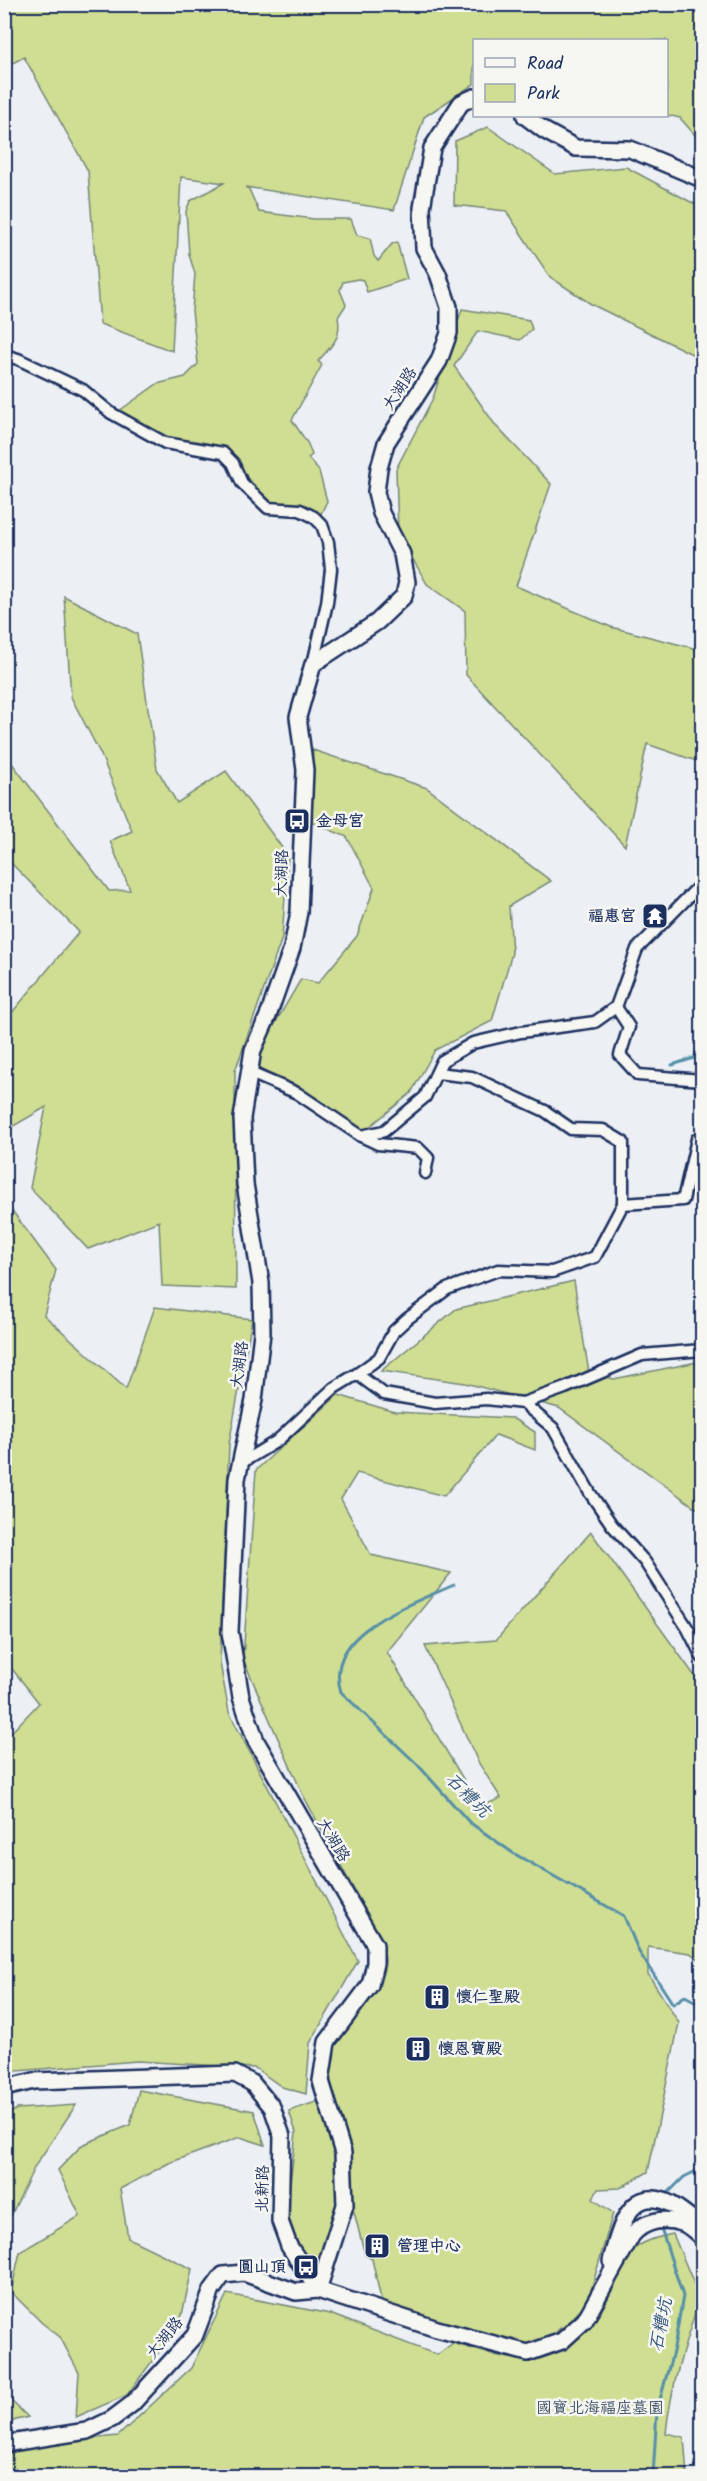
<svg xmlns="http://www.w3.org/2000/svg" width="707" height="2481" viewBox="0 0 707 2481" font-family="Kalam,'LXGW WenKai TC',sans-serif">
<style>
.green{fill:#cfde92;stroke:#758678;stroke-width:1.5}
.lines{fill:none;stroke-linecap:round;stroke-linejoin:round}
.stream{stroke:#568fa8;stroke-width:3}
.street-casing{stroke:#1b2f5e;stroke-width:15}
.secondary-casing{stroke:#1b2f5e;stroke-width:20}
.street{stroke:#f6f6f2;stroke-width:10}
.secondary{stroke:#f6f6f2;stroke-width:15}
.labels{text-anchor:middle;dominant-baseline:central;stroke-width:5;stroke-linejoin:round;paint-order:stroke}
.street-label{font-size:16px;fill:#1b2f5e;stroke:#f6f6f2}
.poi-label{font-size:16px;font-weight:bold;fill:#1b2f5e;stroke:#f6f6f2;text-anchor:start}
.park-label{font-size:16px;fill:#3f5268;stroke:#f6f6f2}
.water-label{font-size:18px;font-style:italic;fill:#34577d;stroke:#f6f6f2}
</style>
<rect width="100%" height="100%" fill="#ecf0f4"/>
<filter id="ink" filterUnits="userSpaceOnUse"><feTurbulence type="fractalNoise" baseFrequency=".0167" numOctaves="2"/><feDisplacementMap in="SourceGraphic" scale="12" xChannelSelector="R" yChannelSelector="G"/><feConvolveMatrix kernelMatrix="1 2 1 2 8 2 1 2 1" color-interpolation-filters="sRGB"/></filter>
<g filter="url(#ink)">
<g class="green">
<path d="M5,5H702V143L680,118L667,115L666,40H474V84L424,117L394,210L245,187L249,189L259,212L314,219H351L357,235L370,238L374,256L378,261L392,244L397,242L407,279L367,292L363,280L358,279L343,282L340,290L346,305L338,317C342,338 332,346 318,361L322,365L292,420L308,444L312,455L308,458L319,471L327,501L319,518L268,504L244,478L238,460L224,451L173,442L130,420L119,411L157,384L185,377L198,364L192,311L195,274L189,254L186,211L190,201L224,183L181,177L172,351L100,324L88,171L24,57L5,67Z"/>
<polygon points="488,127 555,174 626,167 702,208 702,359 591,304 550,277 506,211 454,205 455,141"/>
<polygon points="462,309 529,320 532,329 520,340 478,331 454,366 496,426 551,484 516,586 611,627 701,650 702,646 702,763 647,744 625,846 466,675 465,611 427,584 398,533 396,469 433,398"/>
<polygon points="64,596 137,634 157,769 177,803 226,771 288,856 282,938 235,1071 236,1289 162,1286 159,1221 88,1249 30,1188 46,1107 5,1131 5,1021 79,932 11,863 5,869 5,754 109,891 130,890 110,841 132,831 101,755 71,697"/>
<polygon points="313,750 427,788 551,881 509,906 512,953 492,1021 435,1050 411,1093 363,1132 257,1067 263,1044 301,979 318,983 357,936 374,888 347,837 307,820"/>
<polygon points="13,1212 56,1270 44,1315 126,1389 155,1307 252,1319 229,1444 220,1663 229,1712 358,1961 310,2043 306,2094 282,2087 255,2068 137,2061 5,2072 4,1740 39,1703 5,1660 4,1216"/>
<polygon points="574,1281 589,1373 614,1379 702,1361 702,1509 696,1508 559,1408 465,1383 381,1371 456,1309"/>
<path d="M338,1395L395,1412L512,1418L535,1432V1450L496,1435L444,1496L357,1473L341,1499L371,1555L451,1573L387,1652L480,1807L501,1798L478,1762L425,1646L496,1640L591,1532L702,1686V1961L690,1953L648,1947V1974L679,2023L648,2172L620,2188L598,2189L593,2199L613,2213L588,2301L564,2328L561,2327L541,2348H515L382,2304L372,2259L365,2255L354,2212L337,2211L321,2254L308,2267L290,2237L286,2218L296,2132L289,2111L334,2096C332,2090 328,2081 327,2074C323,2030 385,1999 385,1961C385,1955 383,1948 382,1942L302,1793L243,1659L256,1470Z"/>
<polygon points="139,2090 254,2111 265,2145 240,2137 169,2163 120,2189 128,2238 192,2269 180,2324 127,2395 76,2417 79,2373 60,2337 42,2323 11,2292 20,2252 80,2216 58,2170 82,2145 130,2125"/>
<polygon points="76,2105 35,2166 5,2228 5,2116 17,2109"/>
<path d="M673,2234L700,2298C685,2343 671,2386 666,2433L684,2437L687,2476H5V2447L118,2436L191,2368L227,2294L330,2314L437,2355L453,2343C480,2351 507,2361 534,2359C560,2358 586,2334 600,2313C613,2294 616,2270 631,2252C641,2241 659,2237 673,2234Z"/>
<polygon points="5,2395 28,2417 5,2423"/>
</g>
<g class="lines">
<g class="stream">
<polyline points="672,1065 694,1058 702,1040"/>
<path d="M454,1585C412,1604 322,1632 341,1692L418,1765L469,1822L513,1853L624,1916L639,1952L673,2004L685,1996L702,2005"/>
<polyline points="664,2197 684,2177 702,2168"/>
<polyline points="653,2476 657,2411 674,2348 683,2296 660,2225"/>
</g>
<g class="street-casing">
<g id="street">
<polyline points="4,355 18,359 83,390 111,413 165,443 223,453 233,463 242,483 268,508 300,510 314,517 322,525 328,542 331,569 327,603 313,664"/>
<polyline points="616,1007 629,1027 620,1055 638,1075 702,1080"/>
<polyline points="248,1072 297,1093 361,1136 384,1131 425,1097 442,1061 473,1043 521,1032 595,1022 616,1007 637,949 702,883"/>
<polyline points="361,1136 378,1144 418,1148 428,1158 425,1173"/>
<polyline points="623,1204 683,1200 697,1139 702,1138"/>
<polyline points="357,1374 379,1358 394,1331 407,1319 447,1289 498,1270 552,1272 595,1257 623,1204 623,1142 603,1130 571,1129 545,1111 472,1077 437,1073"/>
<polyline points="523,1403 565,1388 642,1355 702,1350"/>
<polyline points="241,1463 277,1441 334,1388 357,1374 384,1394 435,1403 486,1399 523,1403 553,1428 590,1493 612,1525 645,1562 688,1629 702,1657"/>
</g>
</g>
<g class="secondary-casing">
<g id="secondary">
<polyline points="525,116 545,131 576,148 630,149 702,179"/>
<path d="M4,2088L34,2081L235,2074L252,2083L272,2107L282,2136L280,2221L289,2246L318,2290L437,2329L528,2353L562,2341L585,2320L632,2235C644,2221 663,2217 682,2223C689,2225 696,2233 702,2237"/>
<path d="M611,2261C618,2235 627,2188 664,2201C676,2205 689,2217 698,2224"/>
<polyline points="4,2444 87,2431 112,2419 132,2404 195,2335 212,2290 223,2275 244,2273 296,2292 318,2290 345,2205 343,2153 321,2081 327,2042 370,1985 375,1963 375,1945 256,1741 241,1697 230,1632 237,1479 254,1400 262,1333 261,1283 245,1184 242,1118 253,1050 268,1016 292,948 299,912 305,770 298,717 313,664 377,622 404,596 407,582 402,554 381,513 376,492 379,468 386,443 439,361 449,333 449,307 438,274 424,248 422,208 432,148 461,103 474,97"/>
</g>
</g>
<use href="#street" class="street"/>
<use href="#secondary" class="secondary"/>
</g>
</g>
<defs>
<g id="bus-square" transform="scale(1.35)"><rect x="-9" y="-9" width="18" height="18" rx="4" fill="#1b2f5e" stroke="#f6f6f2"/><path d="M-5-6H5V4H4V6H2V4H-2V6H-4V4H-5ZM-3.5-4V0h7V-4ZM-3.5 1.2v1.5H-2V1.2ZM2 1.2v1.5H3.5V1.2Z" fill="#fff"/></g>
<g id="temple-square" transform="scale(1.35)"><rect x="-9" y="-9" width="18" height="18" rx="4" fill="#1b2f5e" stroke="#f6f6f2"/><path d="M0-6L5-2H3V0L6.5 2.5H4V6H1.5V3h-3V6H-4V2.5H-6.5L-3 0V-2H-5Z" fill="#fff"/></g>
<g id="building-square" transform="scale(1.35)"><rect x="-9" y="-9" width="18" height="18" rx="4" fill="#1b2f5e" stroke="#f6f6f2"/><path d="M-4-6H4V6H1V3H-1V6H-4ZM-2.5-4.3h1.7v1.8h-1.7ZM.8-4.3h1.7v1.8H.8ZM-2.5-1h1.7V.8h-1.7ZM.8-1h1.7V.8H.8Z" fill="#fff"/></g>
</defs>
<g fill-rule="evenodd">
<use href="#bus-square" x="297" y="821"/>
<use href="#temple-square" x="655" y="916"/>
<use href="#building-square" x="437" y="1997"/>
<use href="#building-square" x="418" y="2049"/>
<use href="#building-square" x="377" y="2246"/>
<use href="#bus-square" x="306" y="2267"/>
</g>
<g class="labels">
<g class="street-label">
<text transform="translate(400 389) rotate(-57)">大湖路</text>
<text transform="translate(282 873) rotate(-88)">大湖路</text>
<text transform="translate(240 1365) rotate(-83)">大湖路</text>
<text transform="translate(333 1840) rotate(59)">大湖路</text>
<text transform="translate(263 2189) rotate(-89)">北新路</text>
<text transform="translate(165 2338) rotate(-51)">大湖路</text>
</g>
<g class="poi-label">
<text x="316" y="821">金母宮</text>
<text x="636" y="916" text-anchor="end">福惠宮</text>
<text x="456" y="1997">懷仁聖殿</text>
<text x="438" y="2049">懷恩寶殿</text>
<text x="397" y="2246">管理中心</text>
<text x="286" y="2267" text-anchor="end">圓山頂</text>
</g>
<g class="park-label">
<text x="600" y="2408">國寶北海福座墓園</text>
</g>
<g class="water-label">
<text transform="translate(467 1796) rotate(45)">石糟坑</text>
<text transform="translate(662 2325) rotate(-79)">石糟坑</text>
</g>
</g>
<rect width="707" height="2481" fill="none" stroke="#f6f6f2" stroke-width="24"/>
<rect x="12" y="12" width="683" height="2457" fill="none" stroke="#1b2f5e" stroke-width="2" filter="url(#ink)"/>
<rect x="473" y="39" width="195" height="78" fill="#f6f6f2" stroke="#9ea6b7" stroke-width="1.5"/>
<rect x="485" y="58" width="30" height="9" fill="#f6f6f2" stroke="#9ea6b7" stroke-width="1.5"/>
<text x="527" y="69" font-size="18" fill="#1b2f5e">Road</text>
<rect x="485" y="84" width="30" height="18" fill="#cfde92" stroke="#9ea6b7" stroke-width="1.5"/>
<text x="527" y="99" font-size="18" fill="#1b2f5e">Park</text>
</svg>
